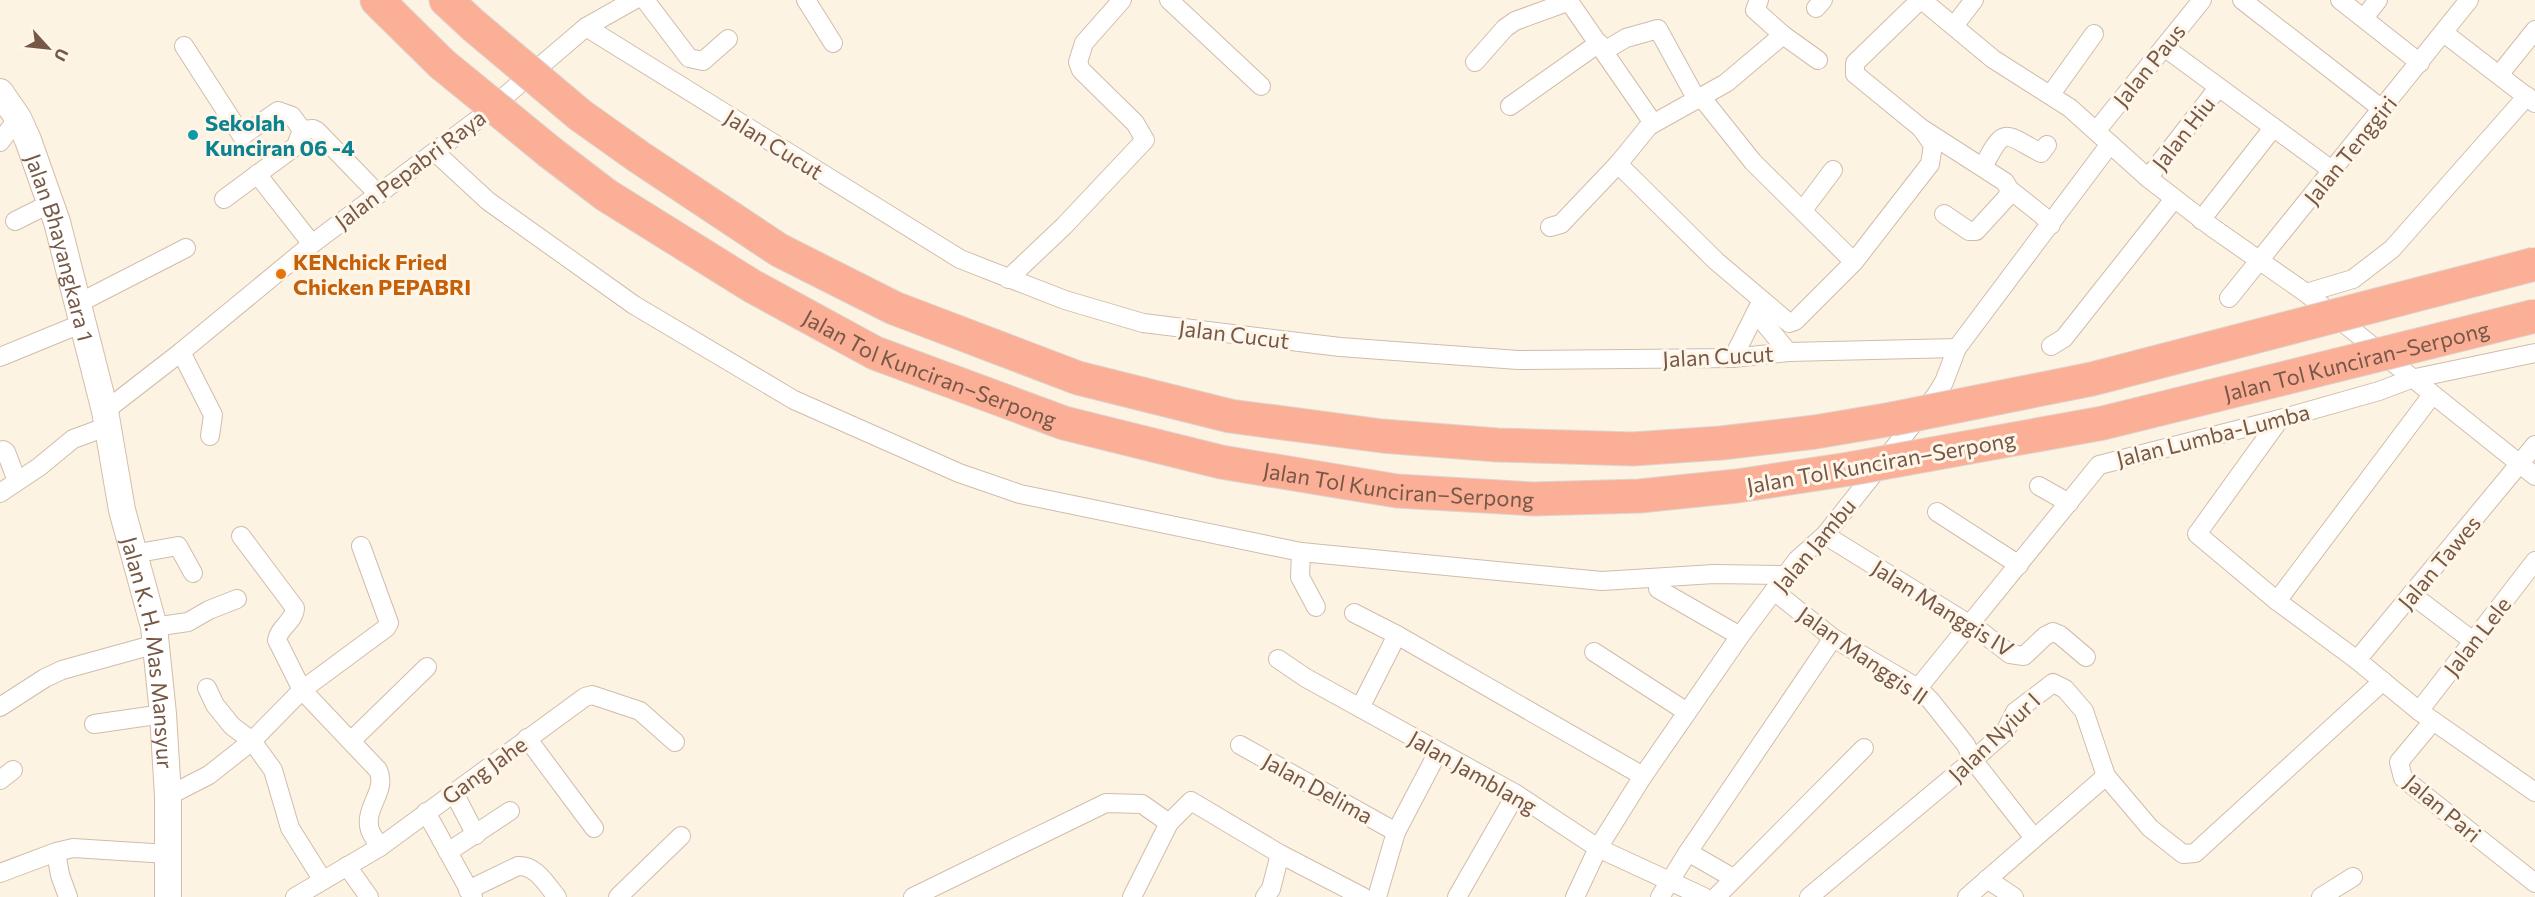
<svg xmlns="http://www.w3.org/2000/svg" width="2535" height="897" viewBox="0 0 2535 897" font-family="Commissioner,sans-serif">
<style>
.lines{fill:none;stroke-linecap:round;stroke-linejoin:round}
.street-casing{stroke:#d1bcab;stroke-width:20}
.secondary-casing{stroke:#d5bca8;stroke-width:28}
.highway-casing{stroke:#dcd4cf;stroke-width:35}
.street{stroke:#fff;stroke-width:18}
.secondary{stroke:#fff;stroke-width:26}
.highway{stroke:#fbaf96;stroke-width:33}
.highway-bridge-casing{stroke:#dcd4cf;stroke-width:35;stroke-linecap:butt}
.highway-bridge{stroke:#fbaf96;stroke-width:33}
.culture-dot{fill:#0f9aa8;stroke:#fff6ea;stroke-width:2}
.food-dot{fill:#e8710a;stroke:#fff6ea;stroke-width:2}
.labels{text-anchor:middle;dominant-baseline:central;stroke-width:6;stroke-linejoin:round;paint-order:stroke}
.street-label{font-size:22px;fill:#775847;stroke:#fff6ea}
.culture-label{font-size:22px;font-weight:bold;fill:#0d838f;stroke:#fff6ea;text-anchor:start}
.food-label{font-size:22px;font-weight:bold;fill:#c56008;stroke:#fff6ea;text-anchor:start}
</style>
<rect width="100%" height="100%" fill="#fdf3e2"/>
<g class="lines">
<g class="street-casing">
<g id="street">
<polyline points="645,0 689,58 703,61 728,39"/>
<polyline points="806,0 833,43"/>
<polyline points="1169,0 1261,86"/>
<polyline points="1568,0 1653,123"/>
<polyline points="1759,0 1755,10 1783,35 1818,60"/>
<polyline points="1920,0 1855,63 1855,74 1921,128 2005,182 2009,189 2008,196 1976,231 1969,231 1944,214"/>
<polyline points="1922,0 1993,59 2070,108 2148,178 2213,228 2306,293 2535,476"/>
<polyline points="2242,0 2382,109"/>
<polyline points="2340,0 2420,63"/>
<polyline points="1816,8 1823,0"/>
<polyline points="2364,18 2378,0"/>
<polyline points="1954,26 1974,0"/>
<polyline points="586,27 960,259 1065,300 1143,323 1340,347 1518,360 1733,358 1788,352 1957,348"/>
<polyline points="2444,33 2535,103"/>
<polyline points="184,46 242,136 278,111 292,116 302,130 296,146 224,199"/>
<polyline points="2164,47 2333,171"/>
<polyline points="1604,51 1626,38 1658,29 1697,100"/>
<polyline points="1475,62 1505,28 1515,21 1567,2"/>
<polyline points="2499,75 2535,30"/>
<polyline points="2051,94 2094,34"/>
<polyline points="1702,98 1753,162 1854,262"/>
<polyline points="1510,106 1599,43"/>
<polyline points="302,130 313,129 317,131 378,194"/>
<polyline points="2097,130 2202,0"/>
<polyline points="0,142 18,118"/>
<polyline points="435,152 488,201 634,305 794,400 959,473 1020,494 1301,552 1602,581 1714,574 1785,575"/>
<polyline points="1618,164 1716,261 1789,323 1795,321 1854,262 1930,164 1933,145 1921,128"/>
<path d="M1983,167C2005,125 2003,133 2041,153L2047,145"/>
<polyline points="257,174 312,244"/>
<polyline points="2148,178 2218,88"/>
<polyline points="2009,189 2043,216 2051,225"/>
<polyline points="1803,210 1833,170"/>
<polyline points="2201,220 2273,128"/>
<polyline points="15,221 51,203"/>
<polyline points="1550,227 1561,224 1618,164 1649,126 1726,83 1783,35"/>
<polyline points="1008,279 1064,226 1145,140 1135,123 1081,70 1078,62 1084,43 1122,0"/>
<polyline points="2306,293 2353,279 2392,249 2527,96"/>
<polyline points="2229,298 2469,0"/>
<polyline points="77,304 186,248"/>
<polyline points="1756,313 1788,352"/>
<polyline points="2051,346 2064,338 2174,199"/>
<polyline points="181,352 213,415 210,436"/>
<polyline points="0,357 83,323"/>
<polyline points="1733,358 1762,300"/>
<polyline points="105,411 181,352 312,244 477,120 586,27 634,0"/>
<polyline points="2280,419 2197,534 2277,601 2357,660 2419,711 2535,792"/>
<polyline points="0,451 3,450 6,452 17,481"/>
<polyline points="2039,486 2069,503"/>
<polyline points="0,493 39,467 73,439 106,427"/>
<polyline points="1937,512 2019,565"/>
<polyline points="1825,535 1980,631 2010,654 2024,656 2045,636 2053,632 2060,635 2086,657"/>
<path d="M241,536L295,608C294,622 279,627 277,640L302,690L378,770C388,791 363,808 370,830C372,836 377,842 380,847"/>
<polyline points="1301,552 1300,577 1316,607"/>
<polyline points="133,554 178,546 193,573"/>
<polyline points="1658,589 1740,636"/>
<polyline points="1774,591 1833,638 1918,688 1931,701 1966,745 1973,760 2034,838"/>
<polyline points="2411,594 2473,641"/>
<polyline points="2277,601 2432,395"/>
<polyline points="1354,613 1397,635 1643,776"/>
<polyline points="154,627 188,622 209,610 237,599"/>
<polyline points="1594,652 1687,712"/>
<polyline points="1278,659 1306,678 1516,794 1598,848 1704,897"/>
<polyline points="2357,660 2535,445"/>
<polyline points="207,688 215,705 232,726 252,741 273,770 290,828 322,879"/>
<polyline points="1918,688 2099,465 2280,419 2379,391 2411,379 2535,353"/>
<polyline points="0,707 45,678 62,670 156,644"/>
<polyline points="1360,708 1397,635"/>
<polyline points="2419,711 2535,561"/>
<polyline points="2433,721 2399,762 2403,778 2535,883"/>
<polyline points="94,724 163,714"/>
<polyline points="527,738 594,828"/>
<polyline points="351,741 427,667"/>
<polyline points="1240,745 1396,832"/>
<polyline points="0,780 13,770"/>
<polyline points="454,793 476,835"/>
<polyline points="168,796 209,775 252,741 302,690 386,628 389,623 361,546"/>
<polyline points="426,812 473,897"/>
<polyline points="56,852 60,875 68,897"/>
<polyline points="448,852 510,811"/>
<polyline points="1688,852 1733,878"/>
<polyline points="347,866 369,897"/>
<polyline points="0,873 56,852 73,848 168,854"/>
<polyline points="1987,879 2014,897"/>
<path d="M468,890L518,866C536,865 546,884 557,897"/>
<polyline points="295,897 380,847 585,697 592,695 640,711 675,742"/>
<polyline points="618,897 681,836"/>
<polyline points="913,897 1106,803 1142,804 1169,823"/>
<polyline points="1132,897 1169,823 1191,801 1280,854 1363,897"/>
<polyline points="1265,897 1271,889 1280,854"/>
<polyline points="1377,897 1396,832 1438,752"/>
<polyline points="1457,897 1516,794"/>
<polyline points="1575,897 1598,848 1643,776 1740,636 1797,560 1825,535 1936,395 1944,382 1957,348 2110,144"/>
<polyline points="1660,897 1688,852 1833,638"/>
<polyline points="1716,897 1864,748"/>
<polyline points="1809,897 1973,760 2005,732 2015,712 2053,683 2065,689 2084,711 2106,776 2150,828 2183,854 2195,853 2383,681"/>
<polyline points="1967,897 2106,776"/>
<polyline points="2321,897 2353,877"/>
</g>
</g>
<g class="secondary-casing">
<g id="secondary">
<path id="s1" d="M0,92L18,118L28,140L57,222L105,411L122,510L154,627L163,714L168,796V897"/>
</g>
</g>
<g class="highway-casing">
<g id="highway">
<polyline points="377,0 442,64"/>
<polyline points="446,0 473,25"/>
<polyline points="580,115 639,157 779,250 894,308 1078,378 1230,416 1382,436 1497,445 1633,449 1721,443 1815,432 1892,419"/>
<path id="s2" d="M551,153L606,195L752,286L875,353L1064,423L1221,462L1397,491L1533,499L1640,496L1737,486L1849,469"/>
</g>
</g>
<use href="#street" class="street"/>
<use href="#secondary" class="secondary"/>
<use href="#highway" class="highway"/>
<g class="highway-bridge-casing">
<g id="highway-bridge">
<polyline points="473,25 580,115"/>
<polyline points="442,64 551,153"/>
<polyline points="1892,419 2092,379 2535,264"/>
<path id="s3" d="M1849,469L2103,423L2535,316"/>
</g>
</g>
<use href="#highway-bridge" class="highway-bridge"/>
</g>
<circle class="culture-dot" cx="193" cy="135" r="6"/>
<circle class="food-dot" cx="281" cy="274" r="6"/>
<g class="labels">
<g class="street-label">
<text transform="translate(2149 65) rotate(-51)">Jalan Paus</text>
<text transform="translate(2183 133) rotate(-52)">Jalan Hiu</text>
<text transform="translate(774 144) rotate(32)">Jalan Cucut</text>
<text transform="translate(2350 150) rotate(-51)">Jalan Tenggiri</text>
<text transform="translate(410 169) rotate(-37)">Jalan Pepabri Raya</text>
<text stroke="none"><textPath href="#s1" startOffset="168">Jalan Bhayangkara 1</textPath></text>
<text transform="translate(1234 334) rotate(7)">Jalan Cucut</text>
<text transform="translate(1718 356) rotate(-3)">Jalan Cucut</text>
<text stroke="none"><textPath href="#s3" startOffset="519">Jalan Tol Kunciran–Serpong</textPath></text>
<text stroke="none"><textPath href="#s2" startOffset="438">Jalan Tol Kunciran–Serpong</textPath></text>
<text transform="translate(2213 435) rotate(-14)">Jalan Lumba-Lumba</text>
<text transform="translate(1881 462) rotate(-10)">Jalan Tol Kunciran–Serpong</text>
<text stroke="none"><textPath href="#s2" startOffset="924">Jalan Tol Kunciran–Serpong</textPath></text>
<text transform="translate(1814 545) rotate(-50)">Jalan Jambu</text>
<text transform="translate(2439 562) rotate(-50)">Jalan Tawes</text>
<text transform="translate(1943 608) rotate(32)">Jalan Manggis IV</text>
<text transform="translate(2477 636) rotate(-52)">Jalan Lele</text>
<text stroke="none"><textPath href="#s1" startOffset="584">Jalan K. H. Mas Mansyur</textPath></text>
<text transform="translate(1863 655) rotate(35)">Jalan Manggis II</text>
<text transform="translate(1994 737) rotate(-44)">Jalan Nyiur I</text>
<text transform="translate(484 770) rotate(-36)">Gang Jahe</text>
<text transform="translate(1473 772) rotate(30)">Jalan Jamblang</text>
<text transform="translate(1318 788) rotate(29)">Jalan Delima</text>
<text transform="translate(2443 808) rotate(40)">Jalan Pari</text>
</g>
<g class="culture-label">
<text x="205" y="122">Sekolah<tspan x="205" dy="25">Kunciran 06 -4</tspan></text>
</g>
<g class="food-label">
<text x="293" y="261">KENchick Fried<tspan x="293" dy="25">Chicken PEPABRI</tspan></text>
</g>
</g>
<g transform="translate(48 48) rotate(117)" stroke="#fff6ea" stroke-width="4.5" paint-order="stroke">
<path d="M0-4.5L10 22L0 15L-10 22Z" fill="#775847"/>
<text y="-9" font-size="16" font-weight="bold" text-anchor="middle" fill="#775847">U</text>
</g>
</svg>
